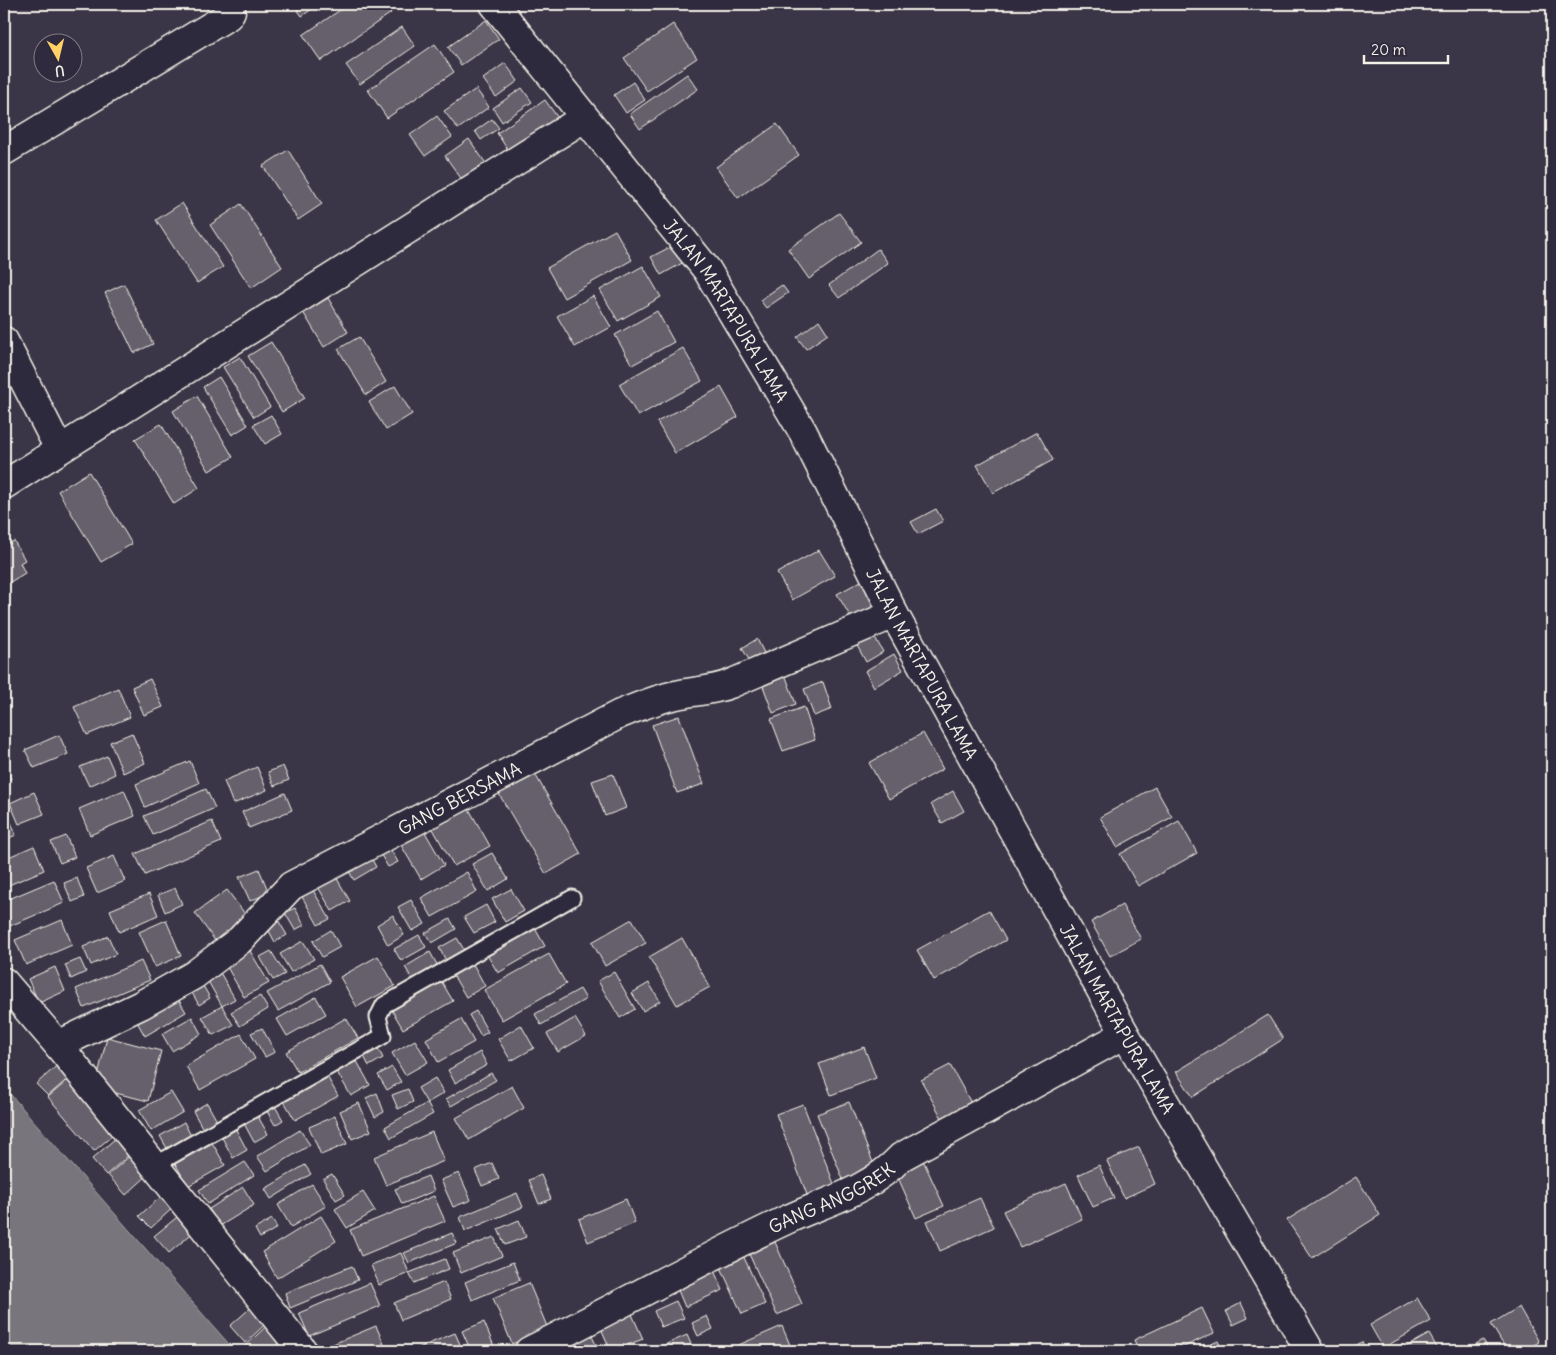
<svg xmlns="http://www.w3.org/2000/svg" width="1556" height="1355" viewBox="0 0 1556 1355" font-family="Delius,sans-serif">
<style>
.water{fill:#78747b;stroke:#aaa6a7}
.building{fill:#65616c;stroke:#f4f1e8}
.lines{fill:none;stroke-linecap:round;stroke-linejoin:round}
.lane-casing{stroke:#f4f1e8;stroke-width:19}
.street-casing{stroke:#f4f1e8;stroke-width:31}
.secondary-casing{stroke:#f4f1e8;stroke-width:31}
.primary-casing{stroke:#f4f1e8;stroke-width:31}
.lane{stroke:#2f2a3d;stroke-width:15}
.street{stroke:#2f2a3d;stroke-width:28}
.secondary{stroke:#2f2a3d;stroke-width:28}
.primary{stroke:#2f2a3d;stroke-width:28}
.labels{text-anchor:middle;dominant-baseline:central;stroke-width:4;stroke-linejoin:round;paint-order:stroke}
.street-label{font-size:18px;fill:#f4f1e8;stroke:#2f2a3d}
</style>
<rect width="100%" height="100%" fill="#3b3647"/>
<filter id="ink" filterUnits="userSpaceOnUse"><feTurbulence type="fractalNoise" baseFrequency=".02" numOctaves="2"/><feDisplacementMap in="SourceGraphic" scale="10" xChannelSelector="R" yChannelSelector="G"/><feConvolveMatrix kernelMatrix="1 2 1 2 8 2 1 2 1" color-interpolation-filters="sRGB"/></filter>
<g filter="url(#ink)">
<polygon class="water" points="4,1087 235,1351 4,1351"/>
<g class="building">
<polygon points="293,4 319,4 302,16"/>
<polygon points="349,4 385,4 391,13 321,61 303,35"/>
<polygon points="486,20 499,39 461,65 448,47"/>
<polygon points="673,24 697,58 647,91 624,58"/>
<polygon points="402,27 415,46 360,84 346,65"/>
<polygon points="435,44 454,72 387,118 368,90"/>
<polygon points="505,63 518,81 496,97 483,79"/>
<polygon points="687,74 698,89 640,129 630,114"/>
<polygon points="633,82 645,100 626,113 614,95"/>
<polygon points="522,88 532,102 502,122 493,108"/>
<polygon points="476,89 489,107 458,129 444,111"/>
<polygon points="545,100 558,118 509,152 497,133"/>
<polygon points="437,116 452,137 425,156 410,135"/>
<polygon points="492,119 499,128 481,140 475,131"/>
<polygon points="777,124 799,155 738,198 716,167"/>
<polygon points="469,139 487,165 463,181 445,156"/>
<polygon points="288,150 322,204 298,220 263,166"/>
<polygon points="182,203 223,267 197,283 156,220"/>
<polygon points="241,204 282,267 251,288 210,225"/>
<polygon points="839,213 861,242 809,279 788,249"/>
<polygon points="615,230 632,260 564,298 547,268"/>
<polygon points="674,245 684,262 661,275 651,257"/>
<polygon points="878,249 888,263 839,298 829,285"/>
<polygon points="643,266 661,297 618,321 600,290"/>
<polygon points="124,284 153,344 134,353 105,293"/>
<polygon points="782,285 788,293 766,308 760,300"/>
<polygon points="593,296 611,327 575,347 557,316"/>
<polygon points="328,298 348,332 324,347 303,312"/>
<polygon points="657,311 674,342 632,365 615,335"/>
<polygon points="819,320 828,334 806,349 797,337"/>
<polygon points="359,337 386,382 366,395 338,349"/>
<polygon points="271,342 305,398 282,412 248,356"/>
<polygon points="683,348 702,381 638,416 619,384"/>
<polygon points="240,357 270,407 254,417 223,367"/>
<polygon points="219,377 248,425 232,435 203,387"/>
<polygon points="395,386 412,414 386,430 369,402"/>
<polygon points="721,387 738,417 675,453 657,422"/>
<polygon points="197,396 233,457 209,471 173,411"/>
<polygon points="271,415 282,434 265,444 253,425"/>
<polygon points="161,424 199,488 174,504 135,439"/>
<polygon points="1037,432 1053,460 993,493 977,465"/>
<polygon points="89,472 132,544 101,562 58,491"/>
<polygon points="936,509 943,521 918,534 911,522"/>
<polygon points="4,537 8,544 14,541 25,560 20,563 25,573 7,584 4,578"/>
<polygon points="819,550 835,576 792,600 777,573"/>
<polygon points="861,581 876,608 853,621 837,594"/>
<polygon points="872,632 883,652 866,662 855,642"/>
<polygon points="757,639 765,655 751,663 742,648"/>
<polygon points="894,654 903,670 874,687 865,671"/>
<polygon points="783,669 796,704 773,713 760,678"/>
<polygon points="150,679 163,707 144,715 132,687"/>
<polygon points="823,682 832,709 814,716 804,689"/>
<polygon points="118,688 130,717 87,735 74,707"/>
<polygon points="804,707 815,740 783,751 771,719"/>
<polygon points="679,716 704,784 677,793 652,725"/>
<polygon points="132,733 145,763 123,773 110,742"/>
<polygon points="923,733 943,769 889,799 869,763"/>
<polygon points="59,735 68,754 34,768 25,750"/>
<polygon points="107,756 115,774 89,786 80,767"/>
<polygon points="190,761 199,783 145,807 136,784"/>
<polygon points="4,762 11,779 4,782"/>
<polygon points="283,766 289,780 274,786 268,772"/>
<polygon points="257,767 267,790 233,804 224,781"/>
<polygon points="532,769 581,854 546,874 496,789"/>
<polygon points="613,774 626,808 605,816 592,781"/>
<polygon points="1155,787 1172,817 1117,847 1100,817"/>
<polygon points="206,789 215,808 153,835 144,816"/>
<polygon points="124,790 135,816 90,835 79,809"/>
<polygon points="953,791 964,811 942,823 931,804"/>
<polygon points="34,792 44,814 19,824 10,803"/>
<polygon points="285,793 292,810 249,828 242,812"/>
<polygon points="465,802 490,846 454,866 429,822"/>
<polygon points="8,815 16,835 4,840 4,816"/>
<polygon points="212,821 221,842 145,875 135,854"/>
<polygon points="1179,821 1197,853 1138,886 1120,854"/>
<polygon points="422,827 444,865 421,879 398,840"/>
<polygon points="66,836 75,857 60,863 51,842"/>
<polygon points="388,845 398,862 388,867 378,850"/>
<polygon points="34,846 44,870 4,887 4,859"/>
<polygon points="367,850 376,867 354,880 344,863"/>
<polygon points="492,853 508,879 488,891 472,864"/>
<polygon points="114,856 125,881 97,893 86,868"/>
<polygon points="259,869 269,893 250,901 239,877"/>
<polygon points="332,870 350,901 332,911 314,880"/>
<polygon points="467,872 477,892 432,917 421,898"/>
<polygon points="77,878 84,897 72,902 64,883"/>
<polygon points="54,880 64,903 5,928 4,901"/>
<polygon points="311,887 330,919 318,925 300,893"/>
<polygon points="175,888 182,904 165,912 158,895"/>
<polygon points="511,889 524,911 505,922 492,899"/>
<polygon points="227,890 248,918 216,942 195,913"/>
<polygon points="149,894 158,915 119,932 110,910"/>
<polygon points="411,900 425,924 412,931 398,907"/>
<polygon points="486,905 495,922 474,933 464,917"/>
<polygon points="1122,905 1141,939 1110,956 1091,922"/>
<polygon points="295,908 304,925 295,930 285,913"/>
<polygon points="989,910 1006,940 934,980 917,950"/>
<polygon points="275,915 287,935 275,942 264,922"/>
<polygon points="393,915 404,935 388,945 377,925"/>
<polygon points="529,918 545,946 498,973 481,945"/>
<polygon points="450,919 456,929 432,943 425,933"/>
<polygon points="632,919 646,943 605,966 592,942"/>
<polygon points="62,920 72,945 26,965 15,940"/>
<polygon points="166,920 181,956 155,967 139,932"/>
<polygon points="331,930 340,947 322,957 313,941"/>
<polygon points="419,935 426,947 401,961 394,949"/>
<polygon points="108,936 116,954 91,965 83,947"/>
<polygon points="457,938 466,953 448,964 439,948"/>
<polygon points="682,938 710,987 677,1005 649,957"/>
<polygon points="303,941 314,959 291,972 280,954"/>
<polygon points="247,946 269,983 244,997 223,960"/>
<polygon points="271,951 285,974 273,980 260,957"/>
<polygon points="430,952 439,968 414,982 405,967"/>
<polygon points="549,954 566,984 502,1020 484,990"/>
<polygon points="378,956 395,986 357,1007 340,977"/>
<polygon points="80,959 86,972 71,979 65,965"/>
<polygon points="141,961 150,980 84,1008 76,989"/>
<polygon points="320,964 330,982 278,1011 267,993"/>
<polygon points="473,964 485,986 466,997 453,975"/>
<polygon points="55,967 65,991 39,1003 28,979"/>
<polygon points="218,969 235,999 222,1006 205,976"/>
<polygon points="614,972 635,1009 620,1018 598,981"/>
<polygon points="440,979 453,1001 403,1029 390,1007"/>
<polygon points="649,983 660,1001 643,1011 632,993"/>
<polygon points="202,984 210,998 199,1005 191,991"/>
<polygon points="580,989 586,999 541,1025 535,1014"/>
<polygon points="260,996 268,1009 240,1026 231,1012"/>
<polygon points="177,997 186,1012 145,1036 136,1020"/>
<polygon points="316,997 326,1014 287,1036 277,1019"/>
<polygon points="222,1006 233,1025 213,1035 202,1017"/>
<polygon points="476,1011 488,1032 481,1036 469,1015"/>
<polygon points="1268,1015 1283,1039 1193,1097 1176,1072"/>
<polygon points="192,1017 201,1034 172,1051 162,1034"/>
<polygon points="346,1018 358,1038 298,1072 286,1052"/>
<polygon points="575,1018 586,1036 558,1052 547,1034"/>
<polygon points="461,1019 474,1042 438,1062 426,1039"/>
<polygon points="521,1025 534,1048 511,1061 498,1039"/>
<polygon points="262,1028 275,1052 265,1057 251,1033"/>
<polygon points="241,1034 255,1059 200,1090 186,1066"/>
<polygon points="107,1037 161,1051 148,1101 95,1088"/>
<polygon points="372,1037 383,1058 369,1066 358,1045"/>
<polygon points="415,1040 428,1062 405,1075 392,1053"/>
<polygon points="864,1047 876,1078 831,1095 819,1064"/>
<polygon points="480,1052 487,1065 455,1083 448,1070"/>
<polygon points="353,1054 370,1085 351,1096 333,1065"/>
<polygon points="60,1063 72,1075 48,1096 36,1084"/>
<polygon points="950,1065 971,1103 943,1120 921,1080"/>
<polygon points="392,1067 401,1082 387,1090 378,1075"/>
<polygon points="324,1071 338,1096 295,1120 281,1096"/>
<polygon points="491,1073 496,1080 451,1106 446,1099"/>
<polygon points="73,1076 119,1130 94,1151 48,1097"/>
<polygon points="435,1078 444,1093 427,1103 418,1088"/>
<polygon points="512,1086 524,1108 469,1140 456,1118"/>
<polygon points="408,1089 413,1102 398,1109 392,1095"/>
<polygon points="171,1092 183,1112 151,1131 139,1110"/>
<polygon points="377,1093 384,1112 375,1117 366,1098"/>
<polygon points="272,1101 283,1120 275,1125 264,1106"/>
<polygon points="849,1102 876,1170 844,1182 817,1114"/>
<polygon points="207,1103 217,1121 203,1129 193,1111"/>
<polygon points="359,1103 371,1131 352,1139 340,1111"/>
<polygon points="427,1103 433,1114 391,1138 385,1127"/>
<polygon points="803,1104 836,1189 809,1200 776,1114"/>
<polygon points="254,1110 268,1134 254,1142 241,1118"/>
<polygon points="335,1116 347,1144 321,1155 309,1127"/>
<polygon points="184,1122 192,1138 169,1152 160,1136"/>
<polygon points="233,1124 247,1150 233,1158 219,1132"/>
<polygon points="300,1130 310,1145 267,1171 257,1156"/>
<polygon points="432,1132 444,1161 386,1185 374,1157"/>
<polygon points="117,1137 131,1153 106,1175 92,1159"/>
<polygon points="210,1139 225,1165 188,1186 173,1160"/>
<polygon points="1139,1147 1155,1184 1124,1198 1107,1161"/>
<polygon points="132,1154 150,1173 126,1195 108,1175"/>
<polygon points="923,1160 944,1206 916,1218 896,1173"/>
<polygon points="245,1162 254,1175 208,1204 199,1190"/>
<polygon points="492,1163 499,1179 482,1186 475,1170"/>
<polygon points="305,1165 311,1174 271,1199 265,1189"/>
<polygon points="1099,1165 1114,1198 1093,1207 1078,1175"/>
<polygon points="459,1173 471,1200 453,1207 441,1180"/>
<polygon points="332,1174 345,1195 336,1200 323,1179"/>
<polygon points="541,1175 551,1199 539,1204 529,1180"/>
<polygon points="428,1176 434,1191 402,1204 395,1189"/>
<polygon points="1356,1177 1380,1215 1312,1258 1287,1220"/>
<polygon points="1066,1183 1082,1219 1020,1247 1003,1211"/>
<polygon points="312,1184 326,1206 291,1227 278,1205"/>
<polygon points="243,1187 254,1205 220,1226 209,1209"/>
<polygon points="167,1191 178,1203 151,1228 139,1216"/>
<polygon points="363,1192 375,1211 347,1228 335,1209"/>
<polygon points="517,1193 523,1207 465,1231 460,1217"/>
<polygon points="434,1196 445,1221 361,1256 350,1230"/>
<polygon points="980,1198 994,1227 940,1251 927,1221"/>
<polygon points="626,1199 635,1223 588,1242 579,1219"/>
<polygon points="182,1213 196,1230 169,1253 154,1236"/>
<polygon points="321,1216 336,1241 277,1278 262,1252"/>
<polygon points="272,1219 277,1228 260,1238 255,1229"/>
<polygon points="519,1220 526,1237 505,1245 498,1229"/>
<polygon points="452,1233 457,1243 409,1263 404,1253"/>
<polygon points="494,1237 502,1256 461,1273 453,1253"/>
<polygon points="775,1242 802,1304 777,1315 749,1254"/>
<polygon points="401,1253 409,1273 379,1285 371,1265"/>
<polygon points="742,1253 765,1304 742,1314 719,1263"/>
<polygon points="445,1259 449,1269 414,1283 409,1273"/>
<polygon points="513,1262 520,1280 472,1300 465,1282"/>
<polygon points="352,1266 358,1280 290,1308 285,1293"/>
<polygon points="714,1271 723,1290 685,1307 677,1288"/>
<polygon points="444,1282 451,1299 401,1320 394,1303"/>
<polygon points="370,1283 380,1306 309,1336 299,1313"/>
<polygon points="529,1283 548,1329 512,1344 493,1298"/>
<polygon points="1417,1298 1431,1321 1383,1348 1370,1325"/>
<polygon points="676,1301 684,1318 661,1327 654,1311"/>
<polygon points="256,1303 271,1319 245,1343 230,1326"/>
<polygon points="1241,1303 1248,1318 1233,1325 1226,1311"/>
<polygon points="1519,1307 1539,1342 1523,1351 1507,1351 1491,1324"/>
<polygon points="1202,1308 1214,1333 1175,1351 1139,1351 1134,1340"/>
<polygon points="631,1312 643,1339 611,1351 600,1326"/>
<polygon points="707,1316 713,1329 698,1336 692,1323"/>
<polygon points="272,1321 286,1336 270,1351 247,1351 244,1347"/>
<polygon points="484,1322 496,1351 471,1351 462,1331"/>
<polygon points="376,1326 384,1344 366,1351 331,1351 328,1346"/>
<polygon points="782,1326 790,1345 775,1351 725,1351"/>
<polygon points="589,1330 599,1351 575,1351 569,1338"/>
<polygon points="455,1333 463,1351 411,1351"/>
<polygon points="1429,1334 1439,1351 1399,1351"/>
<polygon points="687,1335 694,1351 651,1351"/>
<polygon points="1483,1340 1490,1351 1464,1351"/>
<polygon points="287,1341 296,1351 275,1351"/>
<polygon points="1218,1341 1223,1351 1196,1351"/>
<polygon points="1362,1342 1367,1351 1349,1351 1348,1350"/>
</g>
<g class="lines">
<g class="lane-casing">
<polyline id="lane" points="155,1165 383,1036 378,1017 384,1005 572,898"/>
</g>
<g class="street-casing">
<g id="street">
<polyline points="4,151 228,16 231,11 230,4"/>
<polyline points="4,341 59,449"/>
<polyline points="4,485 584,118"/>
<path id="s1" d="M58,1045L141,1005L194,975L240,940L291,886L620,714C638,707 656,699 676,695C694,691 712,691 730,684L894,614"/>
<path id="s2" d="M529,1351C615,1308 699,1261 786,1220C827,1201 869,1191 901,1157L1125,1034"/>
</g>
</g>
<g class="secondary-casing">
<polyline id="secondary" points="4,982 58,1045 303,1351"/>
</g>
<g class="primary-casing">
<g id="primary">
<path id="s3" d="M494,4L707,270L803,432L894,614L1125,1034L1310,1351"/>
</g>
</g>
<use href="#lane" class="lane"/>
<use href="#street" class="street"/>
<use href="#secondary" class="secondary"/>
<use href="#primary" class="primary"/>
</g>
</g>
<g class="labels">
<g class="street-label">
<text stroke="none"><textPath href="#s3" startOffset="385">JALAN MARTAPURA LAMA</textPath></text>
<text stroke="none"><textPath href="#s3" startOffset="790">JALAN MARTAPURA LAMA</textPath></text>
<text stroke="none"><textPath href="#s1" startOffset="475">GANG BERSAMA</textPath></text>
<text stroke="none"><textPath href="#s3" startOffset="1195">JALAN MARTAPURA LAMA</textPath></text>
<text stroke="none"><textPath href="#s2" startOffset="339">GANG ANGGREK</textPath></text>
</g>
</g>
<rect width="1556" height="1355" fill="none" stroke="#2f2a3d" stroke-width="20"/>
<rect x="10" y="10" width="1536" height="1335" fill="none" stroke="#f4f1e8" stroke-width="2" filter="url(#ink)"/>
<g transform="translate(58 58) rotate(172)"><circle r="24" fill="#2f2a3d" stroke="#7e7a81"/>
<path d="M0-4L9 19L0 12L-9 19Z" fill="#ffd166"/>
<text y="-8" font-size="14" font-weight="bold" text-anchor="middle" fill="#f4f1e8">U</text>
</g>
<path d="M1364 55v8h84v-8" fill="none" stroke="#f4f1e8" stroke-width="2.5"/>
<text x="1371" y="55" font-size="15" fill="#f4f1e8" stroke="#2f2a3d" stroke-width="4" paint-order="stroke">20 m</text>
</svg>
